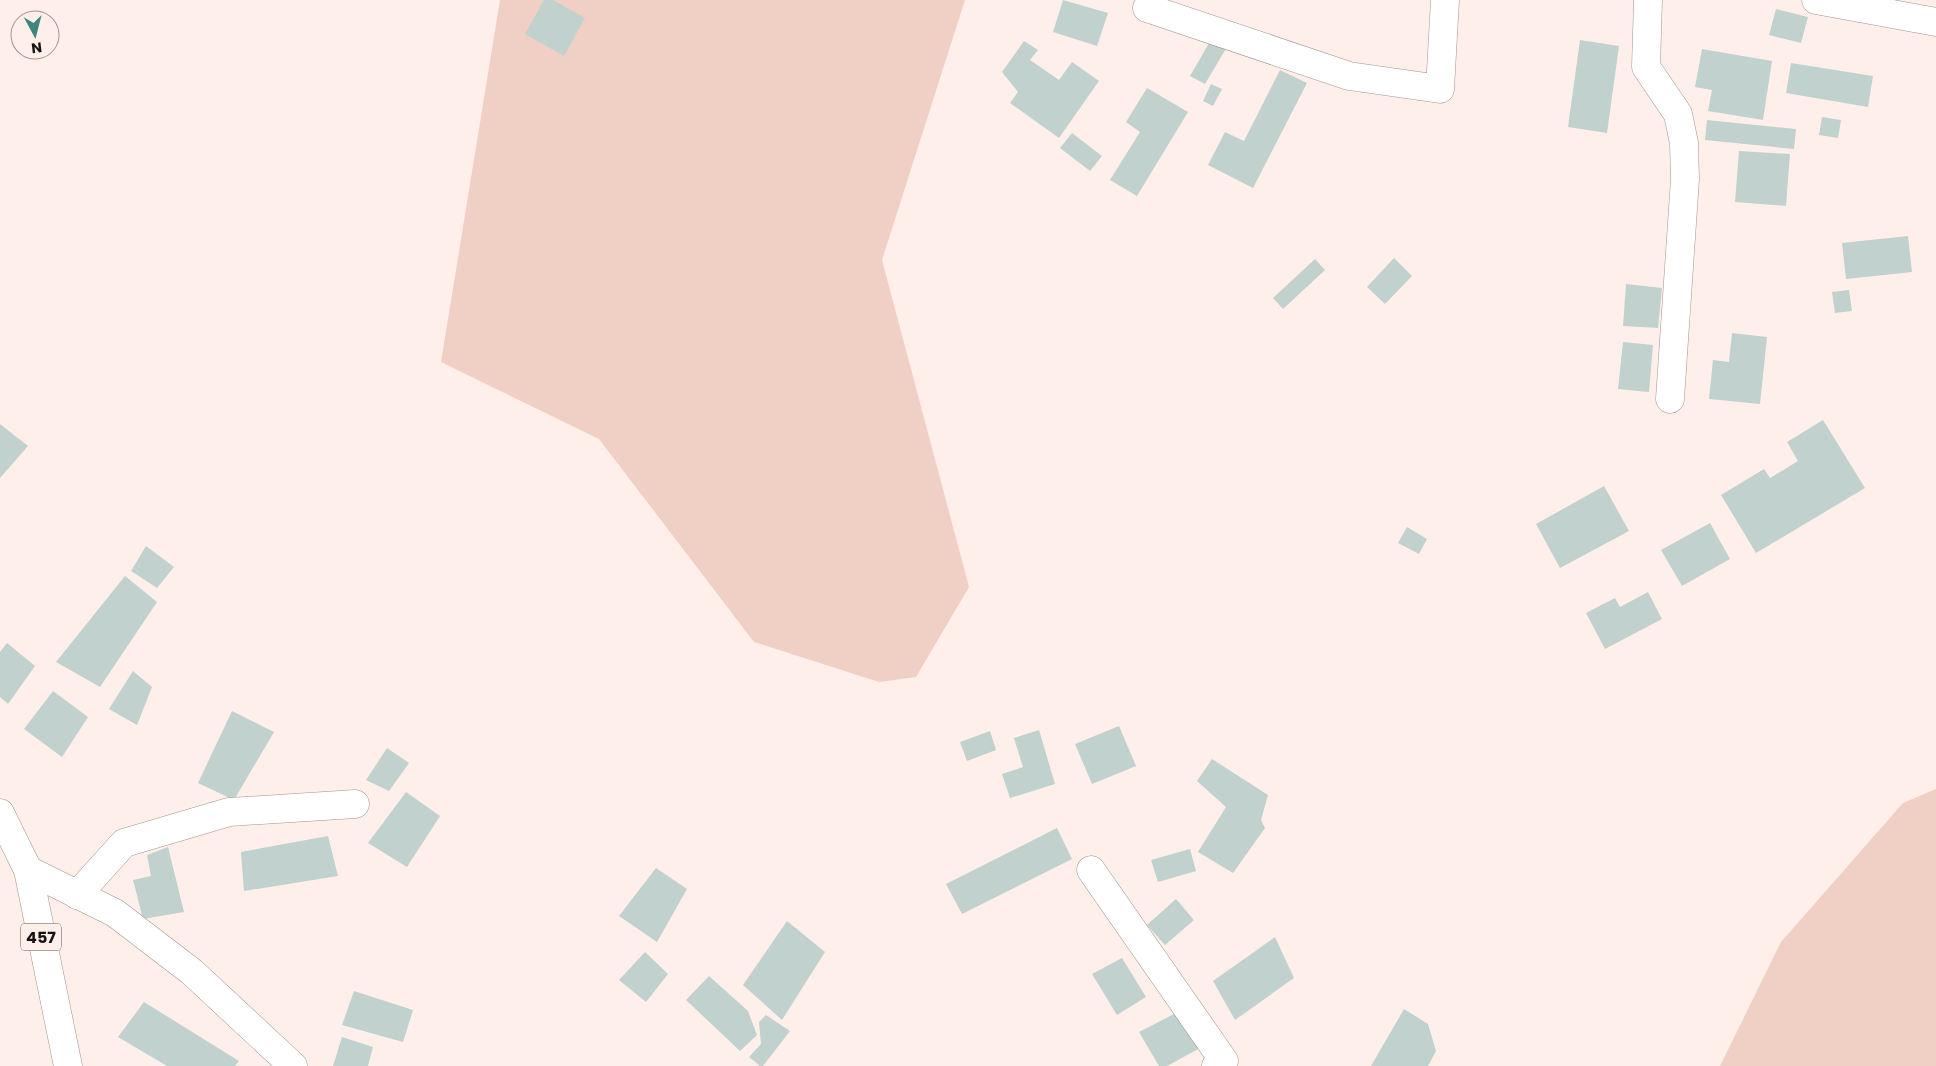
<svg xmlns="http://www.w3.org/2000/svg" width="1936" height="1066" viewBox="0 0 1936 1066" font-family="Poppins,sans-serif">
<style>
.green{fill:#f0d0c5}
.building{fill:#c1d1ce}
.lines{fill:none;stroke-linecap:round;stroke-linejoin:round}
.minor-casing{stroke:#a29490;stroke-width:29}
.highway-casing{stroke:#a29490;stroke-width:29}
.minor{stroke:#fff;stroke-width:28}
.highway{stroke:#fff;stroke-width:28}
.labels{text-anchor:middle;dominant-baseline:central;stroke-width:4.5;stroke-linejoin:round;paint-order:stroke}
.shield{fill:#feefea;stroke:#5b5451;stroke-width:1}
.shield-label{font-size:16px;font-weight:bold;fill:#15110f}
</style>
<rect width="100%" height="100%" fill="#feefea"/>
<g class="green">
<polygon points="500,0 965,0 882,260 969,587 916,677 879,682 754,642 599,439 441,362"/>
<polygon points="1936,789 1936,1066 1720,1066 1781,942 1903,803"/>
</g>
<g class="building">
<polygon points="544,0 553,0 585,18 564,56 525,34"/>
<polygon points="1063,0 1108,13 1097,46 1053,32"/>
<polygon points="1776,9 1808,17 1801,43 1769,35"/>
<polygon points="1212,38 1227,47 1205,84 1190,76"/>
<polygon points="1580,40 1619,46 1607,133 1568,127"/>
<polygon points="1024,41 1038,50 1030,60 1059,80 1072,62 1099,81 1059,138 1010,103 1018,92 1002,72"/>
<polygon points="1702,49 1772,61 1763,120 1708,111 1712,90 1695,87"/>
<polygon points="1791,63 1873,76 1868,107 1786,93"/>
<polygon points="1280,70 1307,83 1253,188 1208,165 1225,132 1244,141"/>
<polygon points="1211,84 1222,89 1213,106 1203,101"/>
<polygon points="1147,88 1188,112 1137,196 1110,180 1140,132 1126,122"/>
<polygon points="1822,117 1841,120 1838,138 1819,135"/>
<polygon points="1707,120 1796,129 1794,149 1705,140"/>
<polygon points="1072,133 1102,156 1090,171 1060,148"/>
<polygon points="1739,151 1790,154 1786,206 1735,202"/>
<polygon points="1908,236 1912,272 1846,279 1842,243"/>
<polygon points="1394,258 1412,276 1385,304 1367,287"/>
<polygon points="1315,259 1325,270 1283,309 1273,298"/>
<polygon points="1626,284 1662,288 1658,328 1623,326"/>
<polygon points="1849,290 1852,311 1835,313 1832,292"/>
<polygon points="1732,333 1767,337 1760,404 1709,399 1713,360 1729,362"/>
<polygon points="1623,342 1653,345 1649,392 1618,389"/>
<polygon points="1823,420 1865,488 1756,553 1721,495 1764,469 1770,478 1798,461 1787,442"/>
<polygon points="0,424 28,446 0,478"/>
<polygon points="1604,486 1629,531 1560,568 1536,524"/>
<polygon points="1710,523 1730,559 1682,586 1661,550"/>
<polygon points="1407,527 1427,539 1419,554 1398,543"/>
<polygon points="146,546 174,567 157,588 131,571"/>
<polygon points="125,576 157,602 100,687 56,662"/>
<polygon points="1648,592 1662,619 1605,649 1586,613 1615,598 1620,607"/>
<polygon points="7,643 35,666 8,704 0,697 0,652"/>
<polygon points="133,671 152,687 137,725 109,709"/>
<polygon points="53,691 88,717 62,757 24,729"/>
<polygon points="232,711 274,732 234,800 198,783"/>
<polygon points="1119,726 1136,766 1092,784 1075,744"/>
<polygon points="1039,730 1055,784 1010,798 1002,774 1023,767 1014,738"/>
<polygon points="990,731 996,750 967,761 960,742"/>
<polygon points="387,748 409,763 389,791 366,780"/>
<polygon points="1212,759 1268,795 1261,820 1265,828 1233,873 1198,852 1226,807 1197,781"/>
<polygon points="406,792 440,816 407,867 368,843"/>
<polygon points="1057,828 1072,859 962,914 946,884"/>
<polygon points="328,836 338,876 244,891 241,852"/>
<polygon points="168,847 184,912 143,919 133,880 151,876 147,855"/>
<polygon points="1190,849 1196,871 1158,882 1151,860"/>
<polygon points="656,868 687,889 657,942 619,916"/>
<polygon points="1176,899 1194,920 1165,945 1147,925"/>
<polygon points="787,921 825,952 782,1020 743,985"/>
<polygon points="1275,937 1294,978 1235,1020 1213,981"/>
<polygon points="645,952 668,974 646,1002 619,980"/>
<polygon points="1122,958 1146,997 1117,1015 1092,974"/>
<polygon points="709,976 748,1011 757,1035 740,1051 686,1000"/>
<polygon points="354,991 413,1010 403,1042 342,1025"/>
<polygon points="144,1002 239,1061 235,1066 167,1066 118,1037"/>
<polygon points="1404,1009 1428,1024 1436,1051 1428,1066 1371,1066"/>
<polygon points="1176,1013 1200,1048 1167,1066 1159,1066 1139,1032"/>
<polygon points="766,1015 790,1031 763,1066 760,1066 749,1057 761,1044 759,1022"/>
<polygon points="342,1037 373,1047 368,1066 333,1066"/>
</g>
<g class="lines">
<g class="minor-casing">
<g id="minor">
<polyline points="1648,0 1646,67 1678,114 1684,143 1685,179 1670,399"/>
<polyline points="1816,0 1936,22"/>
<polyline points="1147,8 1349,76 1440,89 1445,0"/>
<polyline points="28,870 115,913 192,972 293,1066"/>
<polyline points="1091,870 1224,1061 1216,1066"/>
<polyline points="77,895 124,843 229,812 355,804"/>
</g>
</g>
<g class="highway-casing">
<polyline id="highway" points="0,813 28,870 68,1066"/>
</g>
<use href="#minor" class="minor"/>
<use href="#highway" class="highway"/>
</g>
<g class="labels">
<rect class="shield" x="21" y="923.5" width="40" height="27" rx="4"/>
<g class="shield-label">
<text x="41" y="937">457</text>
</g>
</g>
<g transform="translate(35 35) rotate(173)"><circle r="24" fill="#feefea" stroke="#a19692"/>
<path d="M0-4L9 19L0 12L-9 19Z" fill="#40857b"/>
<text y="-8" font-size="14" font-weight="bold" text-anchor="middle" fill="#15110f">N</text>
</g>
</svg>
